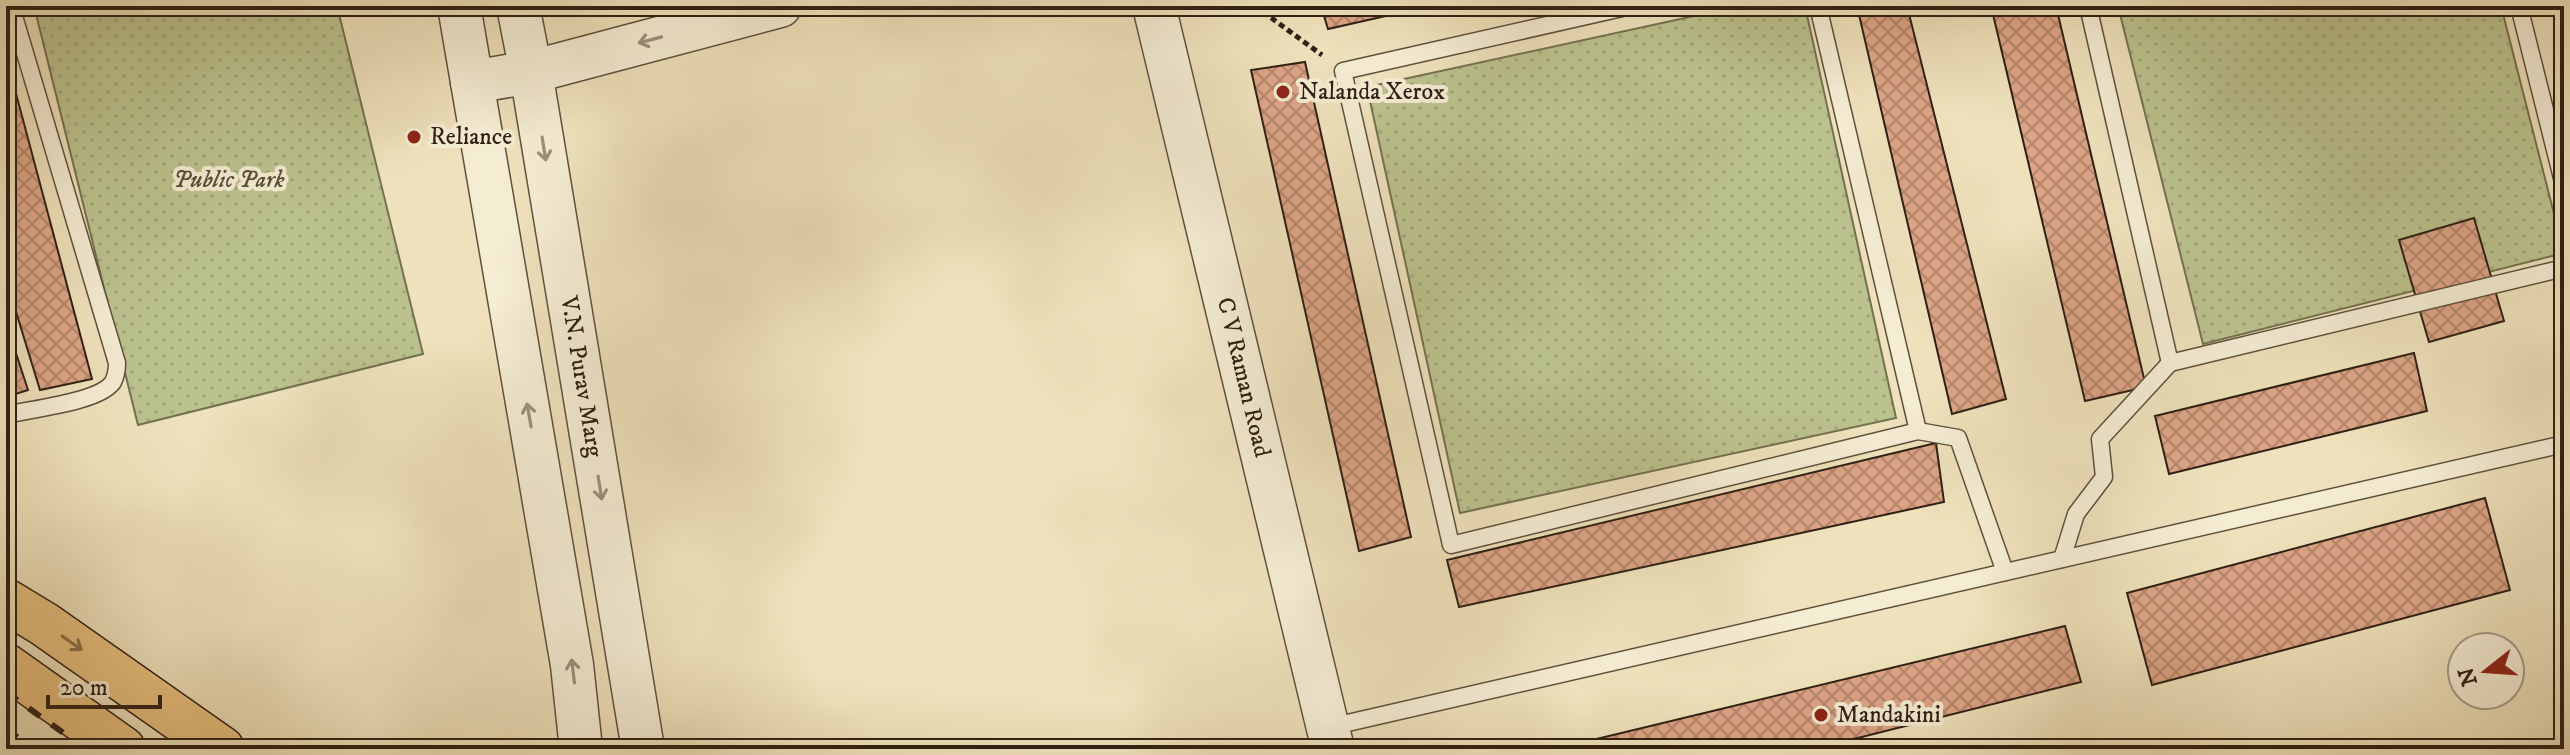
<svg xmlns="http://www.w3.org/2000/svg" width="2570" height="755" viewBox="0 0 2570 755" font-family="'IM FELL DW Pica',serif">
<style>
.green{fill:url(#green-dots);stroke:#757151;stroke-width:2}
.building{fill:url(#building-cross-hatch);stroke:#2f2014;stroke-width:2}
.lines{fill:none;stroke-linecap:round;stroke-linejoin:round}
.service-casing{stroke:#5f503e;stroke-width:19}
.tertiary-casing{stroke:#5f503e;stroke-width:45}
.trunk-casing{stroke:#2f2014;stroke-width:47}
.path{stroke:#2f2014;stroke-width:5;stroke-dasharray:6 4;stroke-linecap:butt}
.service{stroke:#f4ecd3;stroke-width:16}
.tertiary{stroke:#f4ecd3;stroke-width:42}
.trunk{stroke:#e7c07e;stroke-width:44}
.rail{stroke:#2f2014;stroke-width:6;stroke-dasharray:14 14;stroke-linecap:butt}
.oneway{stroke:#9b907d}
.oneway2{stroke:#8b7049}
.poi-dot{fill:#8f2418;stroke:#f4ecd3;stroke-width:3}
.labels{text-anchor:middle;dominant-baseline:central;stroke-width:8;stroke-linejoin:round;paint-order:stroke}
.poi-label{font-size:24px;fill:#2f2014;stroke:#f4ecd3;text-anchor:start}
.park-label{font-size:24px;font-style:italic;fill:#595139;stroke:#f4ecd3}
.street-label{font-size:24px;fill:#2f2014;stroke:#f4ecd3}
</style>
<defs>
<pattern id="green-dots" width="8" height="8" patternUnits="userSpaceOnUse" patternTransform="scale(2)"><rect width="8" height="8" fill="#bbc28e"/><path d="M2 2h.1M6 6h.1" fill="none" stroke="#a1a67a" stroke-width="1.8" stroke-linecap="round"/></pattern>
<pattern id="building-cross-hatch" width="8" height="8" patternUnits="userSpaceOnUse" patternTransform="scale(2)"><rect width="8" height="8" fill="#dca485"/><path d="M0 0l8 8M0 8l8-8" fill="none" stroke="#b3856c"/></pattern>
</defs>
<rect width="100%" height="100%" fill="#eee1bb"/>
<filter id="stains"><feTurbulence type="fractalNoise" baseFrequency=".0025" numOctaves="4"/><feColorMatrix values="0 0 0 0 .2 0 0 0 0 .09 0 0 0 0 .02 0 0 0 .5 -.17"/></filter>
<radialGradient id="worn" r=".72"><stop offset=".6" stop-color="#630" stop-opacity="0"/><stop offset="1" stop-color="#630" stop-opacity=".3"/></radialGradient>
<g class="green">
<polygon points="34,6 337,6 423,354 138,425"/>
<polygon points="1740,6 1805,6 1896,418 1460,513 1367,87"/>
<polygon points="2118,6 2501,6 2564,253 2203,344"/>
</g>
<g class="building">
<polygon points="1321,6 1430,6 1328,29"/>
<polygon points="1857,6 1907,6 2006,399 1952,414"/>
<polygon points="1991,6 2056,6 2146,387 2085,401"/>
<polygon points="2554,6 2564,6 2564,46"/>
<polygon points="6,56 92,379 40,390 6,279"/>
<polygon points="1305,62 1411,537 1359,551 1251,70"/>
<polygon points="2474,218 2504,321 2429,342 2399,240"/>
<polygon points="12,341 28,390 6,397 6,343"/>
<polygon points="2414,353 2427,411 2169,474 2155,416"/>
<polygon points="1936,443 1944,502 1459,607 1447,560"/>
<polygon points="2485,498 2510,590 2152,685 2127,593"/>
<polygon points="2065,626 2081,682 1814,749 1555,749"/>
</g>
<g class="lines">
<g class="service-casing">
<g id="service">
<polyline points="1631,6 1343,71 1451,545 1918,431 1818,6"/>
<polyline points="2088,6 2170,363"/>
<polyline points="2519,6 2564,186"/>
<path d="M6,415C30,409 100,402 113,382C116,376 117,370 117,363L11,6"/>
<polyline points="1918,431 1958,438 2005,572"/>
<polyline points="2062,559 2076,514 2104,477 2100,439 2170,363 2564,268"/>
<polyline points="1330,727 2564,444"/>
</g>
</g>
<g class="tertiary-casing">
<g id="tertiary">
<polyline points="459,6 572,665 581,749"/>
<path id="s1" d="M518,6L531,72L643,749"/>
<path id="s2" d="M1154,6L1333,749"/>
<polyline points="472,82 531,72 780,6"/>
</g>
</g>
<g class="trunk-casing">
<g id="trunk">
<polyline points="6,601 44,624 222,749"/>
<polyline points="6,666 123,749"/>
</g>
</g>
<polyline class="path" points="1255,6 1322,55"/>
<use href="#service" class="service"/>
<use href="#tertiary" class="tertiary"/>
<use href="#trunk" class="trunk"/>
<g class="rail">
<polyline points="6,692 86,749"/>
<polyline points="6,729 34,749"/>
</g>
</g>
<defs><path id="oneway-shaft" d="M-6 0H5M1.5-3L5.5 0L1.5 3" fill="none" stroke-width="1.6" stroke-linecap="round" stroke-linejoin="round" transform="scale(2)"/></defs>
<g class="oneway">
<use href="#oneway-shaft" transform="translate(650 40) rotate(165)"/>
<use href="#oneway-shaft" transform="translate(544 149) rotate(81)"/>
<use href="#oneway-shaft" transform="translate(529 415) rotate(-100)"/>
<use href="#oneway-shaft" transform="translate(600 488) rotate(81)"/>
<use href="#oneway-shaft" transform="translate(573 671) rotate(-97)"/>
</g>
<use class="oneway2" href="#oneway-shaft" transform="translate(72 643) rotate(35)"/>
<g class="poi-dot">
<circle cx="1283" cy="92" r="8"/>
<circle cx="414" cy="137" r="8"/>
<circle cx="1821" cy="715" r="8"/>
</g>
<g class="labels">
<g class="poi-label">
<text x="1299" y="92">Nalanda Xerox</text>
<text x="430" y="137">Reliance</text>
<text x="1837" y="715">Mandakini</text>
</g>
<g class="park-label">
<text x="229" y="180">Public Park</text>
</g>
<g class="street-label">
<text stroke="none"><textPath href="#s1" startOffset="376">V.N. Purav Marg</textPath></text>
<text stroke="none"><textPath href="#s2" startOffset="382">C V Raman Road</textPath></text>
</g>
</g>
<rect width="2570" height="755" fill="none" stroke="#eee1bb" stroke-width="32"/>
<rect x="8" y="8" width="2554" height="739" fill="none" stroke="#2f2014" stroke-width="4"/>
<rect x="16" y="16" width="2538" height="723" fill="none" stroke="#2f2014" stroke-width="2"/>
<g transform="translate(2486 671) rotate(253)"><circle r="38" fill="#f4ecd3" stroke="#a59a87" stroke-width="2"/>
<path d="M0-6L14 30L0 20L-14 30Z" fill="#8f2418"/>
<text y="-12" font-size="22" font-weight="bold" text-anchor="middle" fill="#2f2014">N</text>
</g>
<path d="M48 695v12h112v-12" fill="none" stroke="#2f2014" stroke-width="4"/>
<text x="60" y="695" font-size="24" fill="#2f2014" stroke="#f4ecd3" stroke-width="6" paint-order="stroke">20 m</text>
<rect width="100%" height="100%" filter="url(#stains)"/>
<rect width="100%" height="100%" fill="url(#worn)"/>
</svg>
